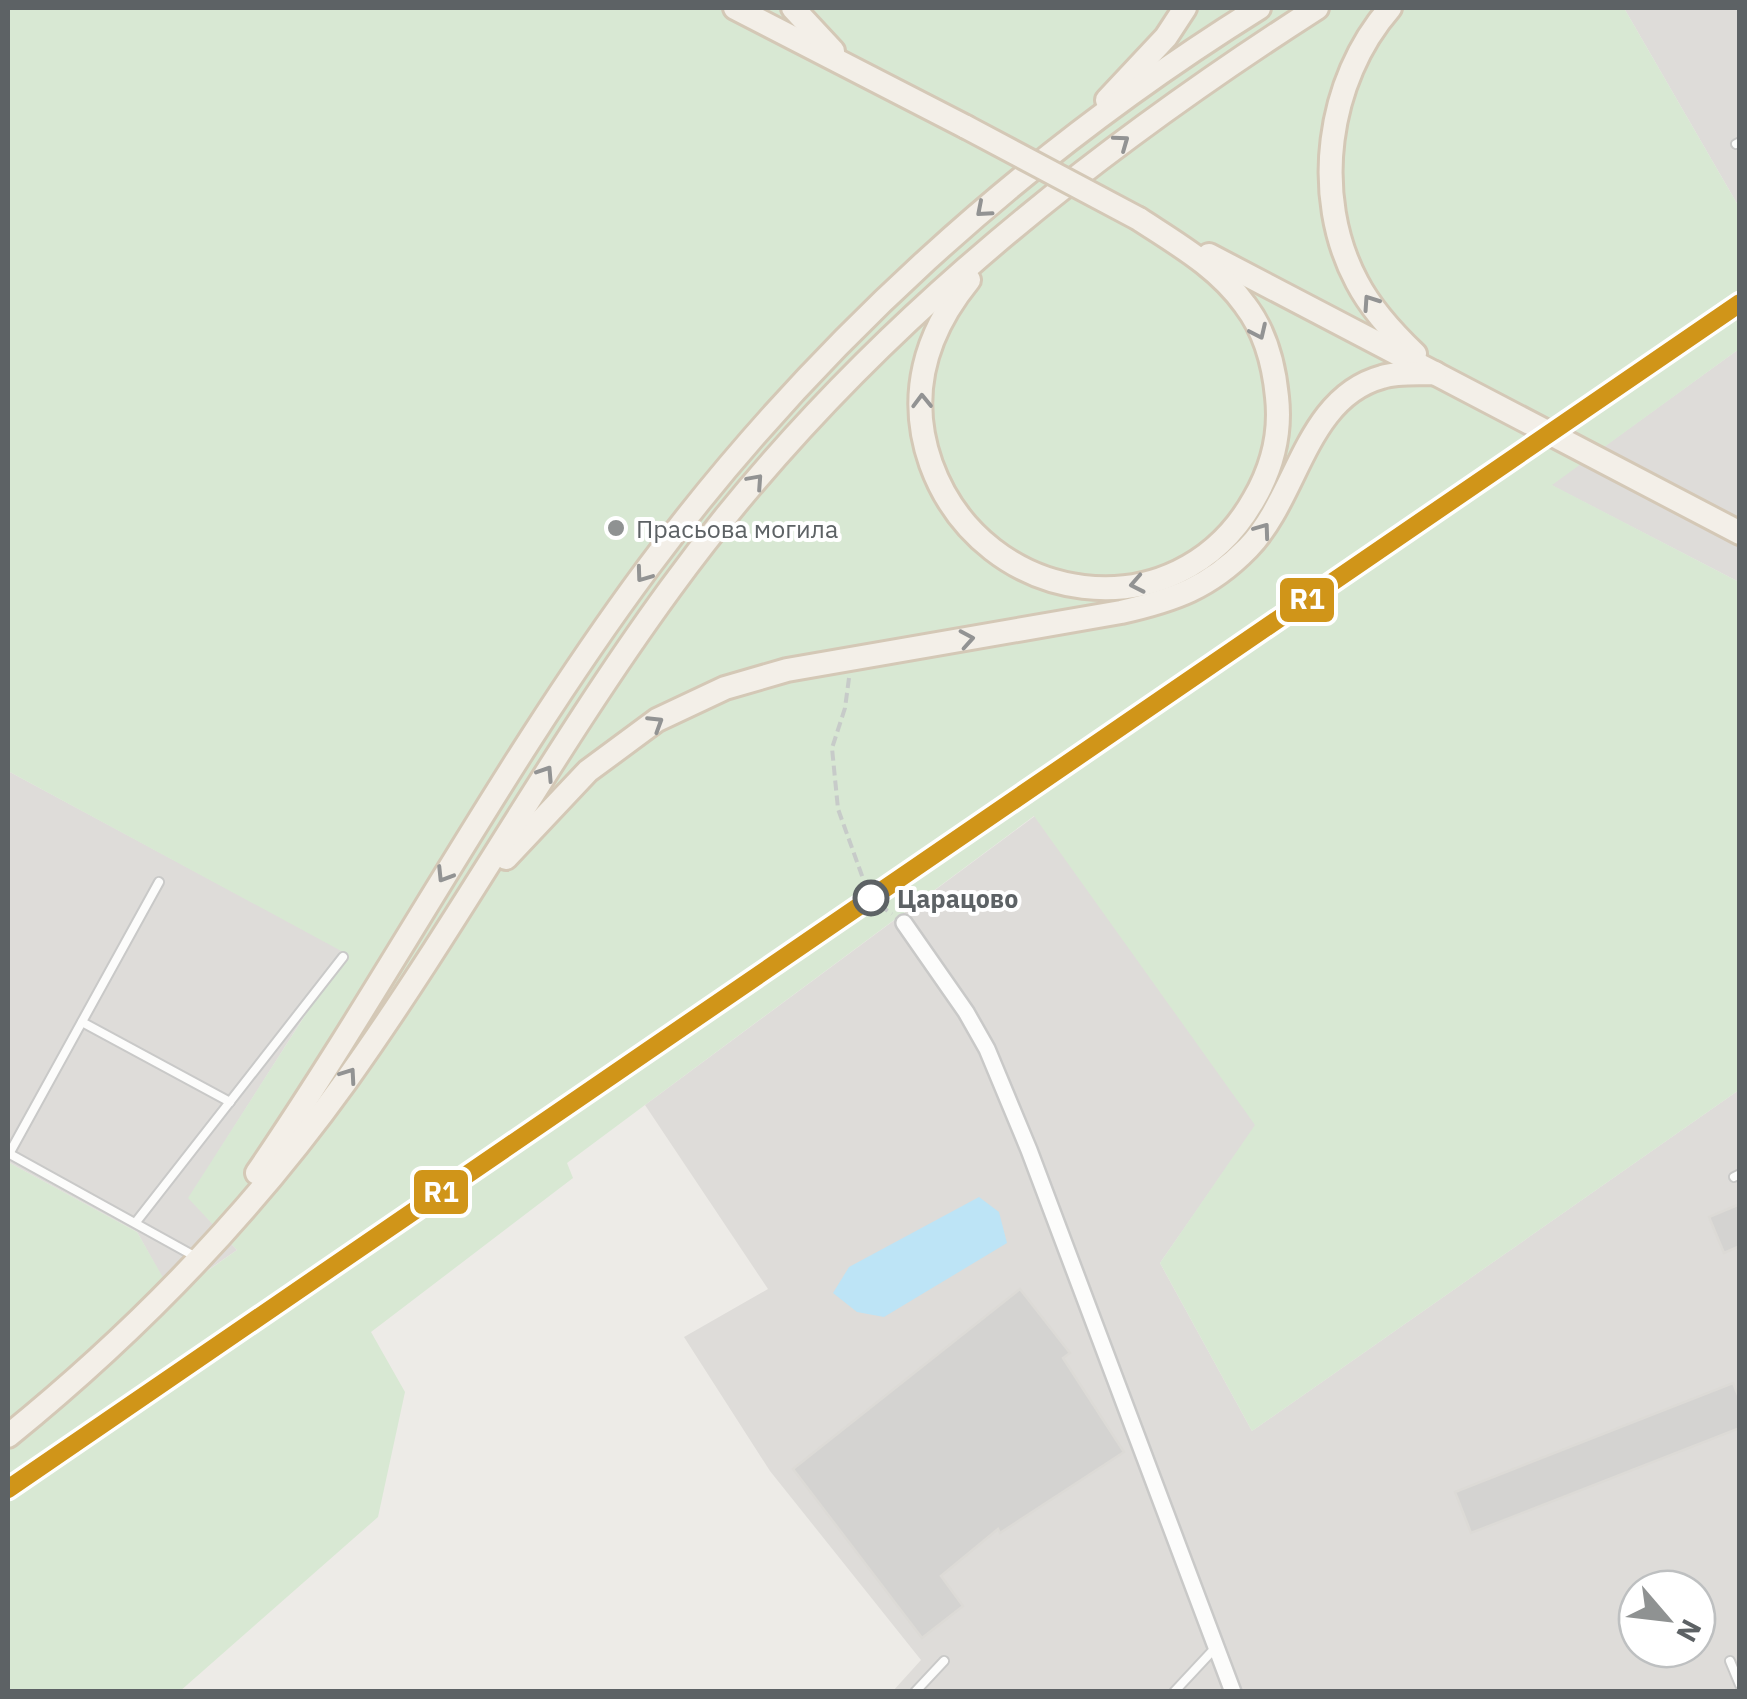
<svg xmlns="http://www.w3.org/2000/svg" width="1747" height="1699" viewBox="0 0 1747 1699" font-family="'IBM Plex Sans',sans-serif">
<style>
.industrial{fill:#dedcd9;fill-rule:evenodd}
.green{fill:#d8e8d3}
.water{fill:#bde4f6}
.building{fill:#d4d3d1;stroke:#dcdad6;stroke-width:2.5}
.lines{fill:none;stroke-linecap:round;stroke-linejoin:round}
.service-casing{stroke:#c9c9c8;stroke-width:12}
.minor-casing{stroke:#c9c9c8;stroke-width:20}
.primary-casing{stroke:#d4c8b6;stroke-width:28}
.path{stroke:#c7cbc9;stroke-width:4;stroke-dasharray:10 5;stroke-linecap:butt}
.service{stroke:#fcfcfb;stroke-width:8}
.minor{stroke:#fcfcfb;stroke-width:15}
.primary{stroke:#f3efe8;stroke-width:22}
.primary-bridge-casing{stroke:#d4c8b6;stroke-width:28;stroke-linecap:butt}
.primary-bridge{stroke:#f3efe8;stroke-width:22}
.rail-1-casing{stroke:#fff;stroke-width:25}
.rail-1{stroke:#d09519;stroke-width:18}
.oneway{stroke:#929393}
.poi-dot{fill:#8f9292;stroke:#fff;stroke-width:4}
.stop-dot{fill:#fff;stroke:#5d6265;stroke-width:5}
.labels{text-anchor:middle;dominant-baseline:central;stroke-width:8;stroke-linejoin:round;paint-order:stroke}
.poi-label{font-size:25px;fill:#5d6265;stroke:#fff;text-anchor:start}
.stop-label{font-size:25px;font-weight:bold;fill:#5d6265;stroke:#fff;text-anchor:start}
.line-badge{stroke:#fff;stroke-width:4}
.badge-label{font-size:28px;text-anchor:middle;font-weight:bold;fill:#fff}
</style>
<rect width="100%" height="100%" fill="#edebe7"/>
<g class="industrial">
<polygon points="1624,8 1739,8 1739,207"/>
<polygon points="1739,349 1739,582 1551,485"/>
<polygon points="8,771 345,952 189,1198 237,1250 172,1295 137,1232 8,1162"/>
<path d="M1035,816L1256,1125L1160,1263L1252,1431L1739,1090V1691H893L921,1660L770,1471L684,1337L768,1289L645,1105ZM1637,1589H1697V1649H1637Z"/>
</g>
<polygon class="green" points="8,8 1624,8 1739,207 1739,349 1552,485 1739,582 1739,1090 1252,1431 1160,1263 1255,1125 1034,816 567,1163 573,1178 371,1332 405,1392 378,1517 179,1692 8,1691 8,1162 137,1232 173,1295 237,1250 188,1198 345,953 8,771"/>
<polygon class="water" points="979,1197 999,1212 1007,1243 884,1317 857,1312 833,1293 849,1267"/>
<g class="building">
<polygon points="1740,1204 1740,1246 1724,1253 1709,1217"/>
<polygon points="1020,1289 1070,1353 1063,1358 1124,1452 1000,1533 998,1529 941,1576 963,1606 922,1638 793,1469"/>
<polygon points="1733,1383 1740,1400 1740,1428 1471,1533 1455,1492"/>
</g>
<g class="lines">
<g class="service-casing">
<g id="service">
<polyline points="1736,144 1740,142"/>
<polyline points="82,1022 230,1102"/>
<polyline points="8,1153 196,1257"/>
<polyline points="9,1154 159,882"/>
<polyline points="1734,1177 1740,1174"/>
<polyline points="136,1222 343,957"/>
<polyline points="1730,1661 1740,1685"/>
<polyline points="915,1692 944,1661"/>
<polyline points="1174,1692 1216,1647"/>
</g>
</g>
<g class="minor-casing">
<polyline id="minor" points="904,923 966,1012 987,1049 1029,1150 1233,1692"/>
</g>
<g class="primary-casing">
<g id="primary">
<polyline points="735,8 966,127"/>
<polyline points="793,8 833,51"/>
<path d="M1390,8C1327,80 1311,196 1357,282C1371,309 1393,333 1415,354"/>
<polyline points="1107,100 1166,37 1185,8"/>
<polyline points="1209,255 1740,533"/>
<path d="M969,280C925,334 907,396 931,464C983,608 1177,636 1254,499C1272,468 1281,433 1277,397C1274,365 1265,331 1245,305C1218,267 1177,244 1139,219"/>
<path d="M506,858L588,771L657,720L725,688L787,670L1121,612C1174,600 1209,588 1248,548C1298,497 1305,398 1382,377C1398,372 1418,374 1435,373"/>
<path d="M257,1173C392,975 504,762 647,569C813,346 1023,155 1259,8"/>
<path d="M8,1436C134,1334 251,1213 346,1081C460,921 554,748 670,589C843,351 1072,165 1317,8"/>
</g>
</g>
<polyline class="path" points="849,678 845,708 832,748 838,809 870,898 892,914"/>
<use href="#service" class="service"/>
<use href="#minor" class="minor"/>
<use href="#primary" class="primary"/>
<g class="primary-bridge-casing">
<polyline id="primary-bridge" points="966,127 1139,219"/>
</g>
<use href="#primary-bridge" class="primary-bridge"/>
<g class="rail-1-casing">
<polyline id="rail-1" points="8,1489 1740,303"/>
</g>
<use href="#rail-1" class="rail-1"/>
</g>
<defs><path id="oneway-chevron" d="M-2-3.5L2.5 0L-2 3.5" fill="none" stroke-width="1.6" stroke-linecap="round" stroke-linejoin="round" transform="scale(2.5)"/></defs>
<g class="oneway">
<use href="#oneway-chevron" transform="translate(1122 142) rotate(-36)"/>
<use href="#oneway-chevron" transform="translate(983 210) rotate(139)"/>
<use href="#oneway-chevron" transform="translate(1370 302) rotate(-124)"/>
<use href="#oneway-chevron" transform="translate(1259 332) rotate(65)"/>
<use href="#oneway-chevron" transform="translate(922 401) rotate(-91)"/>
<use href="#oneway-chevron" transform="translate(756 481) rotate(-48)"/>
<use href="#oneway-chevron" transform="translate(1263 530) rotate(-54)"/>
<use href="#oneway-chevron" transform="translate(643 575) rotate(126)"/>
<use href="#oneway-chevron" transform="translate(1137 584) rotate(169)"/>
<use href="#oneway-chevron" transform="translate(967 639) rotate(-10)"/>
<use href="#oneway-chevron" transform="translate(656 723) rotate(-32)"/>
<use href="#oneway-chevron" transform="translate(546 773) rotate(-57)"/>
<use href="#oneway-chevron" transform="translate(444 875) rotate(122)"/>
<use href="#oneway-chevron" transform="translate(349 1075) rotate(-55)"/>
</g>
<circle class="poi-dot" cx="616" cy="528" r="10"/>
<circle class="stop-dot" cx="871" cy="898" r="16"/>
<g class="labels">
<g class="poi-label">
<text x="636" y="528">Прасьова могила</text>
</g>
<g class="stop-label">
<text x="897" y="898">Царацово</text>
</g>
</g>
<g class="line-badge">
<rect x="1278" y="576" width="58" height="48" rx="10" fill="#d09519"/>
<rect x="412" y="1168" width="58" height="48" rx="10" fill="#d09519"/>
</g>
<g class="badge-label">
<text x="1307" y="609">R1</text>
<text x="441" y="1202">R1</text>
</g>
<rect width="1747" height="1699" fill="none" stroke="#5d6265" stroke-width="20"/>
<g transform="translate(1667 1619) rotate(118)"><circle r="48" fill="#ffffff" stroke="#bec0c1" stroke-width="2.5"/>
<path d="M0-8L18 38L0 25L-18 38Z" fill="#8f9292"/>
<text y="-15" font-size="28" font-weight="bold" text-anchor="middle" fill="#5d6265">N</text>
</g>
</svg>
